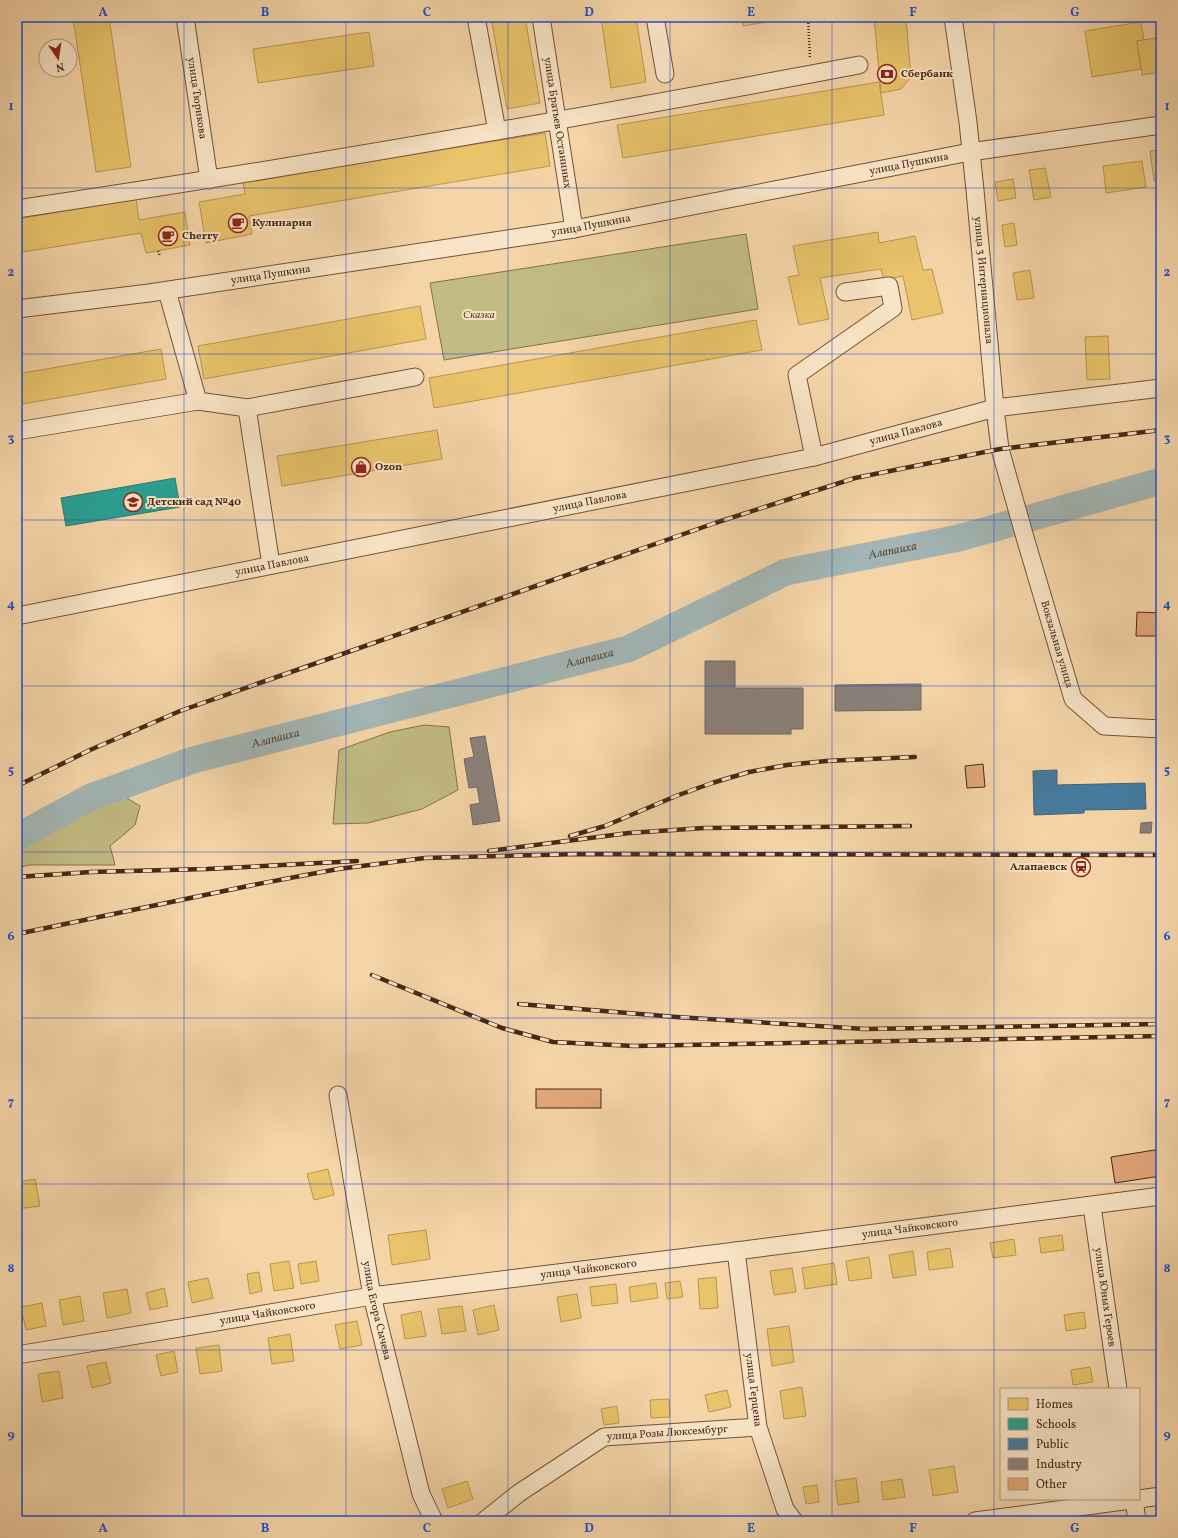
<svg xmlns="http://www.w3.org/2000/svg" width="1178" height="1538" viewBox="0 0 1178 1538" font-family="Vollkorn,serif">
<style>
.green{fill:#c2bc83;stroke:#85724c}
.homes{fill:#e9c46a;stroke:#b99550}
.schools{fill:#2a9d8f;stroke:#337a6a}
.public{fill:#457b9d;stroke:#466274}
.industry{fill:#8a817c;stroke:#76665d}
.lines{fill:none;stroke-linecap:round;stroke-linejoin:round}
.river{stroke:#a2b5b4;stroke-width:27}
.building{fill:#e3a77a;stroke:#482714}
.minor-casing{stroke:#735239;stroke-width:19}
.path{stroke:#482714;stroke-width:2.5;stroke-dasharray:1 2;stroke-linecap:butt}
.minor{stroke:#f8e4c6;stroke-width:17}
.rail-casing{stroke:#482714;stroke-width:4.5}
.rail{stroke:#f8e4c6;stroke-width:3;stroke-dasharray:9;stroke-linecap:butt}
.grid{fill:none;stroke:#1d4ed8;stroke-width:1;stroke-opacity:0.55}
.labels{text-anchor:middle;dominant-baseline:central;stroke-width:4;stroke-linejoin:round;paint-order:stroke}
.poi-label{font-size:11px;font-weight:bold;fill:#482714;stroke:#f8e4c6;text-anchor:start}
.street-label{font-size:11px;fill:#482714;stroke:#f8e4c6}
.park-label{font-size:11px;font-style:italic;fill:#60452a;stroke:#f8e4c6}
.water-label{font-size:12px;font-style:italic;fill:#5e4a3c;stroke:#f8e4c6}
.neatline{fill:none;stroke:#1d4ed8;stroke-width:1.5}
.grid-label{font-size:13px;text-anchor:middle;font-weight:bold;fill:#1d4ed8}
</style>
<rect width="100%" height="100%" fill="#f5d5a8"/>
<filter id="stains"><feTurbulence type="fractalNoise" baseFrequency=".005" numOctaves="4"/><feColorMatrix values="0 0 0 0 .2 0 0 0 0 .09 0 0 0 0 .02 0 0 0 .5 -.17"/></filter>
<radialGradient id="worn" r=".72"><stop offset=".6" stop-color="#630" stop-opacity="0"/><stop offset="1" stop-color="#630" stop-opacity=".3"/></radialGradient>
<g class="green">
<polygon points="746,234 758,309 444,360 430,283"/>
<polygon points="424,725 449,727 458,790 422,809 368,823 333,824 339,750 390,732"/>
<polygon points="125,797 140,806 135,825 110,846 115,865 29,865 17,868 17,847 32,839 60,820"/>
</g>
<g class="homes">
<polygon points="73,17 109,17 131,167 96,172"/>
<polygon points="491,17 525,17 540,103 507,109"/>
<polygon points="601,17 636,17 646,82 611,88"/>
<polygon points="742,17 777,17 777,20 743,26"/>
<polygon points="874,17 906,17 911,77 901,89 881,93"/>
<polygon points="1141,22 1144,40 1137,41 1141,69 1092,77 1085,31"/>
<polygon points="369,32 374,66 258,83 253,49"/>
<polygon points="1161,37 1161,72 1142,75 1137,41"/>
<polygon points="879,82 884,115 623,158 617,125"/>
<polygon points="545,133 550,166 249,216 252,234 206,243 199,202 245,194 243,182"/>
<polygon points="1161,150 1161,180 1154,181 1150,151"/>
<polygon points="1142,161 1146,187 1106,193 1103,166"/>
<polygon points="1045,168 1051,197 1034,200 1029,170"/>
<polygon points="1013,179 1016,198 998,201 995,182"/>
<polygon points="136,199 139,220 185,212 190,245 146,253 141,233 17,253 17,219"/>
<polygon points="1014,223 1017,245 1005,247 1002,225"/>
<polygon points="878,232 879,243 915,236 923,270 932,269 943,313 912,320 903,276 884,280 881,269 820,278 829,319 799,325 788,277 799,275 793,246"/>
<polygon points="1030,270 1034,298 1017,300 1013,273"/>
<polygon points="420,306 426,339 204,379 198,346"/>
<polygon points="756,320 762,350 434,408 429,378"/>
<polygon points="1108,336 1110,379 1087,380 1085,337"/>
<polygon points="161,349 166,379 17,405 17,374"/>
<polygon points="437,430 442,459 282,486 277,456"/>
<polygon points="328,1169 334,1195 314,1200 307,1174"/>
<polygon points="35,1179 40,1206 17,1209 17,1182"/>
<polygon points="426,1230 430,1259 392,1265 388,1235"/>
<polygon points="1062,1235 1064,1250 1041,1253 1039,1238"/>
<polygon points="1014,1239 1016,1255 993,1258 990,1243"/>
<polygon points="950,1248 953,1267 929,1270 927,1252"/>
<polygon points="913,1251 916,1275 893,1278 889,1255"/>
<polygon points="869,1257 872,1278 849,1281 846,1261"/>
<polygon points="289,1261 294,1288 274,1291 270,1264"/>
<polygon points="316,1261 319,1281 301,1284 298,1264"/>
<polygon points="834,1263 837,1284 805,1289 802,1268"/>
<polygon points="792,1268 796,1292 774,1295 770,1271"/>
<polygon points="259,1272 262,1291 250,1294 247,1274"/>
<polygon points="716,1277 718,1308 700,1309 698,1279"/>
<polygon points="208,1278 213,1298 192,1303 188,1282"/>
<polygon points="680,1281 683,1297 667,1299 665,1283"/>
<polygon points="656,1283 658,1298 631,1302 629,1287"/>
<polygon points="616,1284 618,1303 592,1306 590,1287"/>
<polygon points="164,1288 168,1306 150,1310 146,1293"/>
<polygon points="127,1289 131,1313 107,1318 103,1293"/>
<polygon points="577,1294 581,1318 561,1322 557,1297"/>
<polygon points="80,1296 84,1321 63,1325 59,1300"/>
<polygon points="42,1303 46,1326 26,1330 21,1307"/>
<polygon points="494,1305 499,1330 478,1335 473,1310"/>
<polygon points="462,1306 466,1331 442,1334 438,1309"/>
<polygon points="421,1311 426,1336 405,1339 401,1315"/>
<polygon points="1084,1312 1086,1328 1066,1331 1064,1315"/>
<polygon points="357,1321 362,1345 340,1349 335,1325"/>
<polygon points="789,1326 794,1362 772,1366 767,1329"/>
<polygon points="290,1334 294,1361 272,1364 268,1338"/>
<polygon points="219,1345 222,1371 200,1374 196,1348"/>
<polygon points="174,1351 178,1372 161,1376 156,1355"/>
<polygon points="106,1362 111,1383 92,1388 87,1366"/>
<polygon points="1090,1367 1093,1382 1073,1385 1071,1370"/>
<polygon points="59,1371 63,1398 42,1402 38,1374"/>
<polygon points="802,1387 806,1416 784,1419 780,1391"/>
<polygon points="727,1390 731,1407 709,1412 705,1395"/>
<polygon points="669,1399 670,1417 651,1418 650,1400"/>
<polygon points="617,1406 619,1423 604,1425 601,1409"/>
<polygon points="954,1466 958,1492 933,1496 929,1470"/>
<polygon points="856,1478 859,1502 838,1505 835,1481"/>
<polygon points="902,1479 905,1497 883,1500 881,1482"/>
<polygon points="467,1481 473,1499 448,1508 442,1489"/>
<polygon points="817,1485 819,1502 806,1504 803,1487"/>
</g>
<polygon class="schools" points="175,478 180,507 66,526 61,498"/>
<polygon class="public" points="1057,770 1057,785 1145,783 1146,809 1084,810 1084,813 1034,815 1033,771"/>
<g class="industry">
<polygon points="705,661 735,661 735,688 803,688 803,729 791,729 791,734 705,734"/>
<polygon points="921,684 921,710 835,711 835,685"/>
<polygon points="485,736 500,821 473,825 470,805 480,803 477,787 469,788 464,759 474,757 470,738"/>
<polygon points="1152,822 1151,833 1140,833 1141,823"/>
</g>
<g class="lines">
<path class="river" id="s1" d="M17,837L91,797L193,760L628,649L786,572L959,538L1161,481"/>
</g>
<g class="building">
<polygon points="1137,612 1161,613 1161,636 1136,636"/>
<polygon points="983,764 985,787 967,788 965,766"/>
<rect x="536" y="1089" width="65" height="19"/>
<polygon points="1161,1149 1161,1176 1115,1183 1111,1157"/>
</g>
<g class="lines">
<g class="minor-casing">
<g id="minor">
<path id="s2" d="M185,17L209,180"/>
<polyline points="476,17 497,131"/>
<path id="s3" d="M541,17L574,229"/>
<polyline points="655,17 665,74"/>
<path id="s4" d="M953,17L968,122L975,190L995,408L1000,449L1026,541L1073,699L1104,726L1161,729"/>
<path d="M17,209C299,167 579,118 859,65"/>
<polyline points="167,291 198,401 247,408 271,565"/>
<path id="s5" d="M17,309L149,293L574,229L970,152L1161,125"/>
<polyline points="247,408 415,377"/>
<polyline points="17,431 198,401"/>
<polyline points="814,457 797,375 893,308 889,286 845,292"/>
<path id="s6" d="M17,616L814,457L995,408L1161,388"/>
<path id="s7" d="M338,1095L372,1296L421,1494L434,1521"/>
<path id="s8" d="M1092,1206L1118,1389"/>
<path id="s9" d="M736,1251L758,1427L785,1509L794,1521"/>
<path id="s10" d="M17,1355L372,1296L736,1251L1161,1196"/>
<polyline points="1134,1499 1137,1521"/>
<path id="s11" d="M484,1521L519,1493L604,1437L758,1427"/>
<polyline points="975,1521 1161,1496"/>
</g>
</g>
<g class="path">
<polyline points="808,17 810,58"/>
<polyline points="158,251 160,256"/>
</g>
<use href="#minor" class="minor"/>
<g class="rail-casing">
<g id="rail">
<polyline points="17,786 90,750 180,711 715,523 855,478 1000,449 1161,430"/>
<polyline points="570,836 605,826 676,796 712,783 749,772 787,765 826,761 915,757"/>
<polyline points="489,851 629,833 704,828 910,826"/>
<polyline points="17,877 91,872 207,869 357,861"/>
<polyline points="17,934 253,885 338,869 425,858 580,854 1161,855"/>
<polyline points="372,975 502,1028 553,1042 634,1046 1161,1036"/>
<polyline points="519,1004 676,1017 865,1029 1161,1024"/>
</g>
</g>
<use href="#rail" class="rail"/>
</g>
<path class="grid" d="M184,17V1521M346,17V1521M508,17V1521M670,17V1521M832,17V1521M994,17V1521M17,188H1161M17,354H1161M17,520H1161M17,686H1161M17,852H1161M17,1018H1161M17,1184H1161M17,1350H1161"/>
<defs>
<g id="bank-ring" transform="scale(1)"><circle r="9.5" fill="#f8e4c6" stroke="#8f2418" stroke-width="1.5"/><path d="M-6-4H6V4H-6ZM0-2.3a2.3 2.3 0 1 0 0 4.6a2.3 2.3 0 1 0 0-4.6Z" fill="#8f2418"/></g>
<g id="cafe-ring" transform="scale(1)"><circle r="9.5" fill="#f8e4c6" stroke="#8f2418" stroke-width="1.5"/><path d="M-5.5-4.5H6V0H3Q3 3.5 0 3.5H-2.5Q-5.5 3.5-5.5 0ZM3-3.2v2h1.7v-2ZM-6 4.5H4V6H-6Z" fill="#8f2418"/></g>
<g id="shop-ring" transform="scale(1)"><circle r="9.5" fill="#f8e4c6" stroke="#8f2418" stroke-width="1.5"/><path d="M-5-2.5h2.3a2.7 3.5 0 0 1 5.4 0H5L5.5 6h-11ZM-1.5-2.5h3a1.5 2.3 0 0 0-3 0Z" fill="#8f2418"/></g>
<g id="school-ring" transform="scale(1)"><circle r="9.5" fill="#f8e4c6" stroke="#8f2418" stroke-width="1.5"/><path d="M0-5L7-2L0 1L-7-2ZM-4 1L0 2.5L4 1V4Q0 6-4 4Z" fill="#8f2418"/></g>
<g id="station-ring" transform="scale(1)"><circle r="9.5" fill="#f8e4c6" stroke="#8f2418" stroke-width="1.5"/><path d="M-3-6H3Q5-6 5-4V2Q5 4 3 4L4.5 6H3L1.5 4h-3L-3 6H-4.5L-3 4Q-5 4-5 2V-4Q-5-6-3-6ZM-3.5-4v3h7v-3ZM-3.5 1v1.5H-2V1ZM2 1v1.5H3.5V1Z" fill="#8f2418"/></g>
</defs>
<g fill-rule="evenodd">
<use href="#bank-ring" x="887" y="74"/>
<use href="#cafe-ring" x="238" y="223"/>
<use href="#cafe-ring" x="168" y="236"/>
<use href="#shop-ring" x="361" y="467"/>
<use href="#school-ring" x="133" y="502"/>
<use href="#station-ring" x="1081" y="867"/>
</g>
<g class="labels">
<g class="poi-label">
<text x="901" y="74">Сбербанк</text>
<text x="252" y="223">Кулинария</text>
<text x="182" y="236">Cherry</text>
<text x="375" y="467">Ozon</text>
<text x="147" y="502">Детский сад №40</text>
<text x="1067" y="867" text-anchor="end">Алапаевск</text>
</g>
<g class="street-label">
<text stroke="none"><textPath href="#s2" startOffset="82">улица Тюрикова</textPath></text>
<text stroke="none"><textPath href="#s3" startOffset="107">улица Братьев Останиных</textPath></text>
<text stroke="none"><textPath href="#s5" startOffset="904">улица Пушкина</textPath></text>
<text stroke="none"><textPath href="#s5" startOffset="580">улица Пушкина</textPath></text>
<text stroke="none"><textPath href="#s5" startOffset="256">улица Пушкина</textPath></text>
<text stroke="none"><textPath href="#s4" startOffset="265">улица 3 Интернационала</textPath></text>
<text stroke="none"><textPath href="#s6" startOffset="908">улица Павлова</textPath></text>
<text stroke="none"><textPath href="#s6" startOffset="584">улица Павлова</textPath></text>
<text stroke="none"><textPath href="#s6" startOffset="260">улица Павлова</textPath></text>
<text stroke="none"><textPath href="#s4" startOffset="638">Вокзальная улица</textPath></text>
<text stroke="none"><textPath href="#s10" startOffset="902">улица Чайковского</textPath></text>
<text stroke="none"><textPath href="#s10" startOffset="578">улица Чайковского</textPath></text>
<text stroke="none"><textPath href="#s8" startOffset="92">улица Юных Героев</textPath></text>
<text stroke="none"><textPath href="#s7" startOffset="219">улица Егора Сычева</textPath></text>
<text stroke="none"><textPath href="#s10" startOffset="254">улица Чайковского</textPath></text>
<text stroke="none"><textPath href="#s9" startOffset="140">улица Герцена</textPath></text>
<text stroke="none"><textPath href="#s11" startOffset="210">улица Розы Люксембург</textPath></text>
</g>
<g class="park-label">
<text x="479" y="315">Сказка</text>
</g>
<g class="water-label">
<text stroke="none"><textPath href="#s1" startOffset="926">Алапаиха</textPath></text>
<text stroke="none"><textPath href="#s1" startOffset="602">Алапаиха</textPath></text>
<text stroke="none"><textPath href="#s1" startOffset="278">Алапаиха</textPath></text>
</g>
</g>
<rect width="1178" height="1538" fill="none" stroke="#f5d5a8" stroke-width="44"/>
<rect x="1000" y="1388" width="140" height="112" fill="#f8e4c6" stroke="#b2987f"/>
<rect x="1008" y="1398" width="20" height="12" fill="#e9c46a" stroke="#b2987f"/>
<text x="1036" y="1408" font-size="12" fill="#482714">Homes</text>
<rect x="1008" y="1418" width="20" height="12" fill="#2a9d8f" stroke="#b2987f"/>
<text x="1036" y="1428" font-size="12" fill="#482714">Schools</text>
<rect x="1008" y="1438" width="20" height="12" fill="#457b9d" stroke="#b2987f"/>
<text x="1036" y="1448" font-size="12" fill="#482714">Public</text>
<rect x="1008" y="1458" width="20" height="12" fill="#8a817c" stroke="#b2987f"/>
<text x="1036" y="1468" font-size="12" fill="#482714">Industry</text>
<rect x="1008" y="1478" width="20" height="12" fill="#e3a77a" stroke="#b2987f"/>
<text x="1036" y="1488" font-size="12" fill="#482714">Other</text>
<g transform="translate(58 58) rotate(167)"><circle r="19" fill="#f8e4c6" stroke="#b2987f"/>
<path d="M0-3L7 15L0 10L-7 15Z" fill="#8f2418"/>
<text y="-6" font-size="11" font-weight="bold" text-anchor="middle" fill="#482714">N</text>
</g>
<rect x="22" y="22" width="1134" height="1494" class="neatline"/>
<g class="grid-label">
<text x="103" y="16">A</text>
<text x="265" y="16">B</text>
<text x="427" y="16">C</text>
<text x="589" y="16">D</text>
<text x="751" y="16">E</text>
<text x="913" y="16">F</text>
<text x="1075" y="16">G</text>
<text x="11" y="110">1</text>
<text x="1167" y="110">1</text>
<text x="11" y="276">2</text>
<text x="1167" y="276">2</text>
<text x="11" y="442">3</text>
<text x="1167" y="442">3</text>
<text x="11" y="608">4</text>
<text x="1167" y="608">4</text>
<text x="11" y="774">5</text>
<text x="1167" y="774">5</text>
<text x="11" y="940">6</text>
<text x="1167" y="940">6</text>
<text x="11" y="1106">7</text>
<text x="1167" y="1106">7</text>
<text x="11" y="1272">8</text>
<text x="1167" y="1272">8</text>
<text x="11" y="1438">9</text>
<text x="1167" y="1438">9</text>
<text x="103" y="1532">A</text>
<text x="265" y="1532">B</text>
<text x="427" y="1532">C</text>
<text x="589" y="1532">D</text>
<text x="751" y="1532">E</text>
<text x="913" y="1532">F</text>
<text x="1075" y="1532">G</text>
</g>
<rect width="100%" height="100%" filter="url(#stains)"/>
<rect width="100%" height="100%" fill="url(#worn)"/>
</svg>
